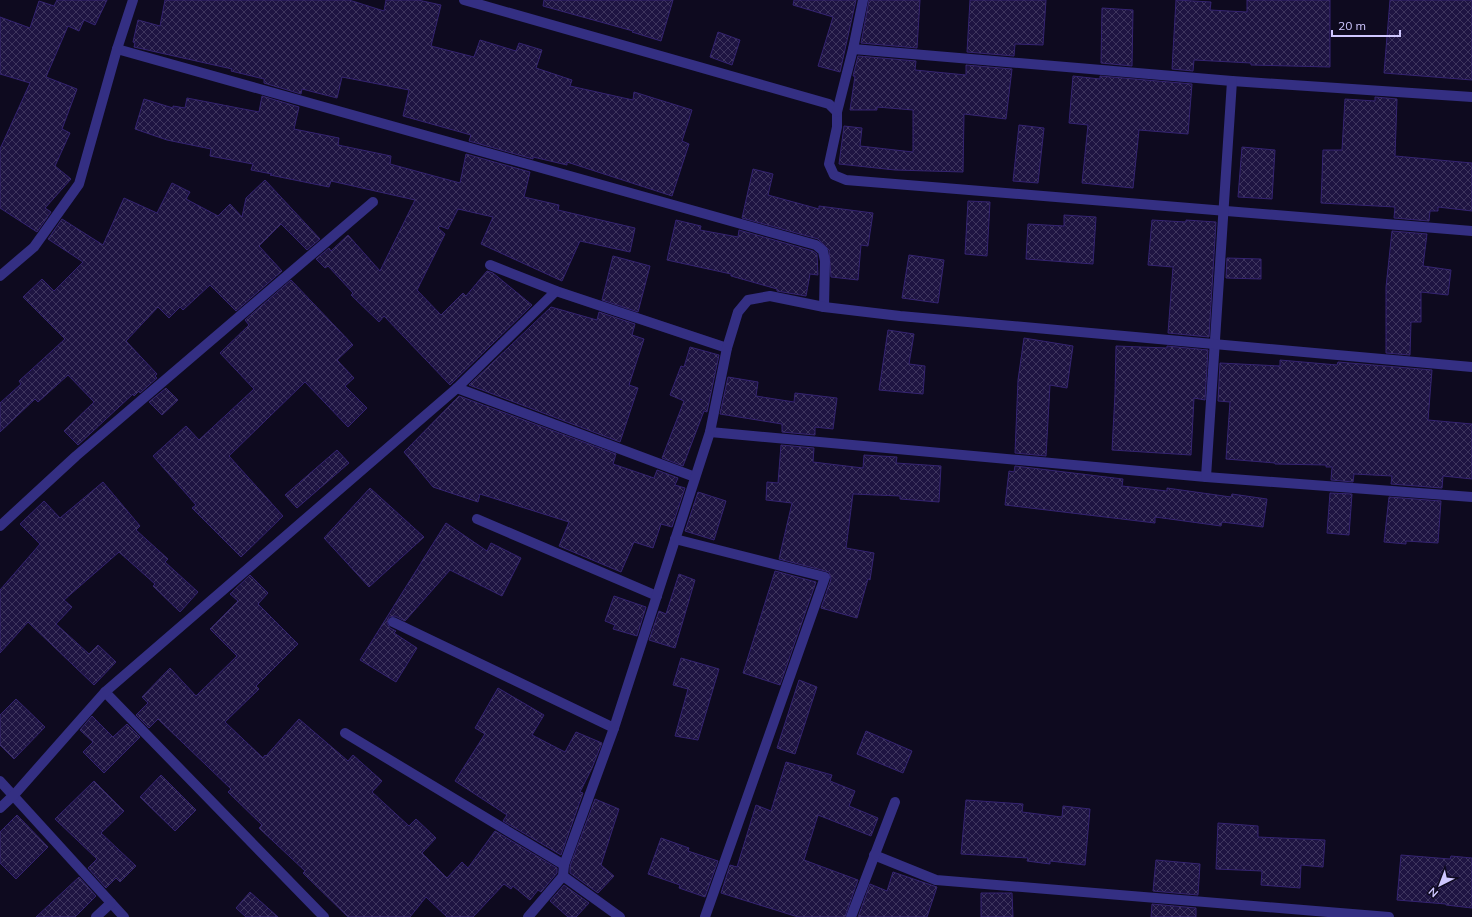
<svg xmlns="http://www.w3.org/2000/svg" width="1472" height="917" viewBox="0 0 1472 917" font-family="Mulish,sans-serif">
<style>
.building{fill:url(#building-cross-hatch);stroke:#342370}
.lines{fill:none;stroke-linecap:round;stroke-linejoin:round}
.minor{stroke:#342f83;stroke-width:10}
</style>
<defs>
<pattern id="building-cross-hatch" width="8" height="8" patternUnits="userSpaceOnUse"><rect width="8" height="8" fill="#1e1442"/><path d="M0 0l8 8M0 8l8-8" fill="none" stroke="#3e355e"/></pattern>
</defs>
<rect width="100%" height="100%" fill="#0e0a1f"/>
<g class="building">
<polygon points="57,0 107,0 95,25 84,20 79,31 68,26 46,77 77,89 62,129 70,133 55,166 71,179 45,208 51,212 37,232 0,208 0,149 30,83 0,74 0,17 30,28 39,1 54,6"/>
<polygon points="165,0 349,0 384,11 386,0 418,0 441,5 431,46 474,57 480,40 516,51 519,43 542,50 536,68 572,80 570,86 633,100 634,92 692,110 682,141 689,144 672,196 567,162 567,165 533,157 533,159 469,141 471,135 403,116 409,90 342,77 337,98 302,89 301,94 264,83 264,79 231,71 232,69 134,47 135,43 133,42 138,20 160,26"/>
<polygon points="544,0 673,0 661,41 632,32 633,31 543,6"/>
<polygon points="794,0 856,0 840,72 818,66 833,17 793,5"/>
<polygon points="869,0 920,0 917,48 861,43"/>
<polygon points="970,0 1046,0 1043,45 1015,44 1014,56 967,52"/>
<polygon points="1176,0 1211,2 1210,10 1247,12 1247,0 1330,0 1330,67 1251,65 1251,63 1194,60 1193,71 1172,69"/>
<polygon points="1390,0 1472,0 1472,80 1384,73"/>
<polygon points="1102,8 1133,10 1132,66 1101,63"/>
<polygon points="718,32 740,40 732,65 710,57"/>
<polygon points="858,56 916,61 915,70 966,75 966,65 1012,69 1006,119 964,114 963,172 895,170 839,164 844,126 862,128 860,146 913,152 913,110 877,107 877,110 850,110 855,76 853,76"/>
<polygon points="1073,76 1100,79 1100,76 1192,84 1188,134 1139,130 1133,188 1082,183 1088,125 1069,123"/>
<polygon points="262,96 299,107 294,129 339,138 338,145 391,156 390,164 460,183 466,154 530,172 524,197 559,205 558,210 635,228 630,252 580,241 562,281 481,244 493,217 458,209 448,229 440,226 438,228 445,234 417,290 441,315 463,293 466,296 487,271 493,273 532,305 450,385 384,316 379,322 351,295 353,293 328,266 325,268 316,259 329,248 331,251 348,235 380,271 415,200 331,181 329,187 270,175 272,174 251,170 253,164 210,156 211,149 167,140 135,129 144,99 173,108 173,106 185,108 187,98 259,112"/>
<polygon points="1375,97 1397,99 1395,156 1472,163 1472,211 1438,207 1438,211 1430,211 1429,221 1394,218 1395,207 1321,203 1323,150 1342,150 1345,99 1375,101"/>
<polygon points="1019,125 1044,128 1038,183 1013,181"/>
<polygon points="1242,147 1275,150 1272,199 1238,197"/>
<polygon points="753,169 773,174 768,195 819,209 819,206 873,213 868,246 861,245 858,280 831,277 829,250 818,239 742,218"/>
<polygon points="265,180 320,239 307,250 281,224 259,246 282,271 236,311 210,285 183,310 180,307 169,318 158,307 126,341 157,374 155,376 157,378 140,393 139,391 134,396 133,394 78,445 64,431 94,402 68,375 38,402 35,399 0,432 0,403 21,384 19,381 65,339 23,297 42,279 54,291 83,262 48,239 62,219 103,245 124,198 157,213 172,183 190,192 186,199 218,216 230,204 242,217 246,198"/>
<polygon points="968,201 990,202 987,256 965,254"/>
<polygon points="1064,215 1096,217 1093,264 1026,259 1028,224 1064,226"/>
<polygon points="676,220 701,226 700,230 738,237 739,230 813,251 817,254 818,275 810,274 806,296 777,291 777,289 731,276 731,274 667,260"/>
<polygon points="1152,220 1186,222 1186,220 1216,222 1209,337 1168,333 1173,267 1148,265"/>
<polygon points="1392,231 1427,234 1423,266 1451,270 1448,295 1421,292 1421,322 1411,322 1410,355 1386,353 1386,287"/>
<polygon points="909,255 944,260 938,303 902,298"/>
<polygon points="613,256 650,266 638,312 602,300"/>
<polygon points="1227,258 1261,259 1261,279 1226,278"/>
<polygon points="291,280 353,345 337,360 354,378 345,386 367,408 348,427 305,382 229,456 283,516 241,557 192,508 196,505 153,456 186,426 199,440 254,389 220,353 249,325 245,320"/>
<polygon points="551,307 597,320 599,312 635,324 632,335 644,339 629,385 638,388 620,442 469,385"/>
<polygon points="888,330 914,334 909,364 925,366 923,394 879,390"/>
<polygon points="1024,338 1073,346 1067,388 1050,385 1046,456 1015,453 1018,380"/>
<polygon points="1116,346 1167,348 1167,346 1208,350 1205,400 1194,398 1191,455 1112,450 1115,394"/>
<polygon points="690,347 719,355 707,412 704,411 683,466 662,458 684,401 670,395 681,366 684,367"/>
<polygon points="1280,360 1337,365 1338,362 1432,370 1428,420 1472,424 1472,479 1443,476 1442,488 1391,484 1392,476 1354,474 1353,482 1331,480 1332,467 1326,467 1326,465 1275,464 1275,463 1226,459 1230,402 1218,401 1220,363 1280,366"/>
<polygon points="728,377 758,382 756,396 794,402 795,393 837,398 833,429 815,427 815,435 782,432 782,424 720,414"/>
<polygon points="166,388 178,400 162,415 149,402"/>
<polygon points="459,396 616,454 613,464 654,478 657,470 678,478 675,485 685,488 672,527 661,524 653,548 634,542 621,572 559,546 569,522 480,494 478,502 433,487 404,452"/>
<polygon points="781,445 814,448 813,462 863,468 864,455 897,457 896,463 941,466 939,502 900,499 900,496 853,494 846,548 874,553 870,580 868,579 857,618 821,608 831,579 829,572 779,559 792,503 766,500 767,482 778,483"/>
<polygon points="337,450 349,463 297,508 285,495"/>
<polygon points="1015,466 1123,479 1122,486 1167,491 1167,488 1231,497 1232,494 1267,499 1263,527 1222,522 1221,526 1155,517 1155,523 1005,505 1009,471 1014,472"/>
<polygon points="103,482 140,526 136,530 168,559 165,562 198,592 180,612 153,586 155,584 119,552 64,600 72,607 56,624 89,654 98,645 116,662 94,685 28,622 0,653 0,590 40,544 20,524 44,501 60,518"/>
<polygon points="370,488 424,537 369,587 324,538"/>
<polygon points="698,492 726,501 714,540 685,531"/>
<polygon points="1330,493 1352,494 1349,535 1327,533"/>
<polygon points="1389,497 1441,501 1438,543 1406,541 1406,544 1384,542"/>
<polygon points="446,523 487,551 491,543 521,558 502,596 450,570 405,621 395,616 389,617 387,623 390,628 396,631 394,633 417,648 396,682 360,660"/>
<polygon points="775,571 816,582 780,685 743,673"/>
<polygon points="679,574 695,580 675,648 649,640 659,611 666,614"/>
<polygon points="250,575 268,593 258,604 298,644 256,686 259,689 225,722 263,758 265,755 266,756 299,719 348,761 353,755 382,781 372,792 409,826 416,819 436,838 422,853 447,878 462,862 468,868 495,831 557,868 557,873 541,892 538,890 530,900 513,886 511,889 504,884 473,917 447,917 426,897 410,917 348,917 303,873 305,871 259,828 262,825 228,792 231,789 158,719 149,728 136,715 148,703 142,697 170,668 196,696 237,656 210,629 238,601 230,594"/>
<polygon points="614,596 646,607 637,636 613,629 615,625 605,621"/>
<polygon points="681,658 719,669 698,740 675,736 688,689 673,685"/>
<polygon points="799,680 817,687 795,754 777,748"/>
<polygon points="498,688 544,715 532,735 565,752 576,732 602,743 592,768 580,792 583,793 561,855 503,821 507,815 455,781 485,734 475,728"/>
<polygon points="16,699 45,727 14,759 0,745 0,715"/>
<polygon points="92,716 113,737 127,724 140,737 104,773 83,752 93,742 80,730"/>
<polygon points="866,731 912,751 903,773 857,754"/>
<polygon points="786,762 832,775 830,781 855,791 849,806 878,818 871,836 818,815 804,860 858,880 845,917 798,917 721,893 730,865 737,867 756,805 771,811"/>
<polygon points="161,775 196,810 175,831 140,797"/>
<polygon points="94,781 124,811 101,833 136,866 120,882 116,878 106,888 88,868 97,859 55,819"/>
<polygon points="595,799 619,809 601,865 614,876 598,893 570,873 570,866"/>
<polygon points="966,800 1023,804 1022,812 1062,817 1063,806 1090,809 1085,865 1050,861 1050,864 1027,861 1028,858 961,854"/>
<polygon points="17,815 48,847 16,879 0,863 0,832"/>
<polygon points="1218,823 1258,826 1258,837 1325,840 1323,867 1301,865 1300,888 1261,885 1262,871 1216,869"/>
<polygon points="661,838 689,848 688,851 718,861 705,897 679,888 680,885 648,874"/>
<polygon points="1401,855 1450,859 1451,856 1472,858 1472,908 1446,905 1446,904 1397,900"/>
<polygon points="1156,860 1200,864 1198,895 1153,891"/>
<polygon points="893,872 937,887 927,917 858,917 870,884 887,891"/>
<polygon points="79,877 96,896 75,917 36,917"/>
<polygon points="564,885 589,903 576,917 568,917 550,901"/>
<polygon points="250,892 278,917 246,917 236,908"/>
<polygon points="981,893 1012,893 1013,917 981,917"/>
<polygon points="1152,904 1196,908 1196,917 1151,917"/>
</g>
<g class="lines">
<g class="minor">
<polyline points="464,0 829,104 837,112 837,127 829,164 834,175 846,180 1472,231"/>
<polyline points="117,49 816,245 823,251 825,261 824,307"/>
<polyline points="853,49 1232,81 1472,97"/>
<polyline points="837,112 853,49 863,0"/>
<polyline points="490,265 556,291 727,348"/>
<polyline points="0,276 34,247 79,184 117,49 133,0"/>
<polyline points="457,388 695,477"/>
<polyline points="710,432 1206,477 1472,497"/>
<polyline points="1206,477 1232,81"/>
<polyline points="477,519 657,596"/>
<polyline points="0,526 76,456 373,202"/>
<polyline points="675,539 825,577 705,917"/>
<polyline points="393,622 614,728"/>
<polyline points="105,692 324,917"/>
<polyline points="345,733 564,865"/>
<polyline points="0,781 124,917"/>
<polyline points="0,808 14,795 105,692 457,388 556,291"/>
<polyline points="874,855 936,880 1389,917"/>
<polyline points="563,876 620,917"/>
<polyline points="96,917 111,903"/>
<polyline points="528,917 563,876 564,865 614,728 710,432 727,348 738,312 748,300 770,296 824,307 900,316 1472,367"/>
<polyline points="851,917 895,802"/>
</g>
</g>
<g transform="translate(1440 885) rotate(222)" stroke="#0e0a1f" stroke-width="3" paint-order="stroke">
<path d="M0-3L7 15L0 10L-7 15Z" fill="#cfc7ff"/>
<text y="-6" font-size="11" font-weight="bold" text-anchor="middle" fill="#cfc7ff">N</text>
</g>
<path d="M1332 30v6h68v-6" fill="none" stroke="#cfc7ff" stroke-width="2"/>
<text x="1338" y="30" font-size="12" fill="#cfc7ff" stroke="#0e0a1f" stroke-width="3" paint-order="stroke">20 m</text>
</svg>
